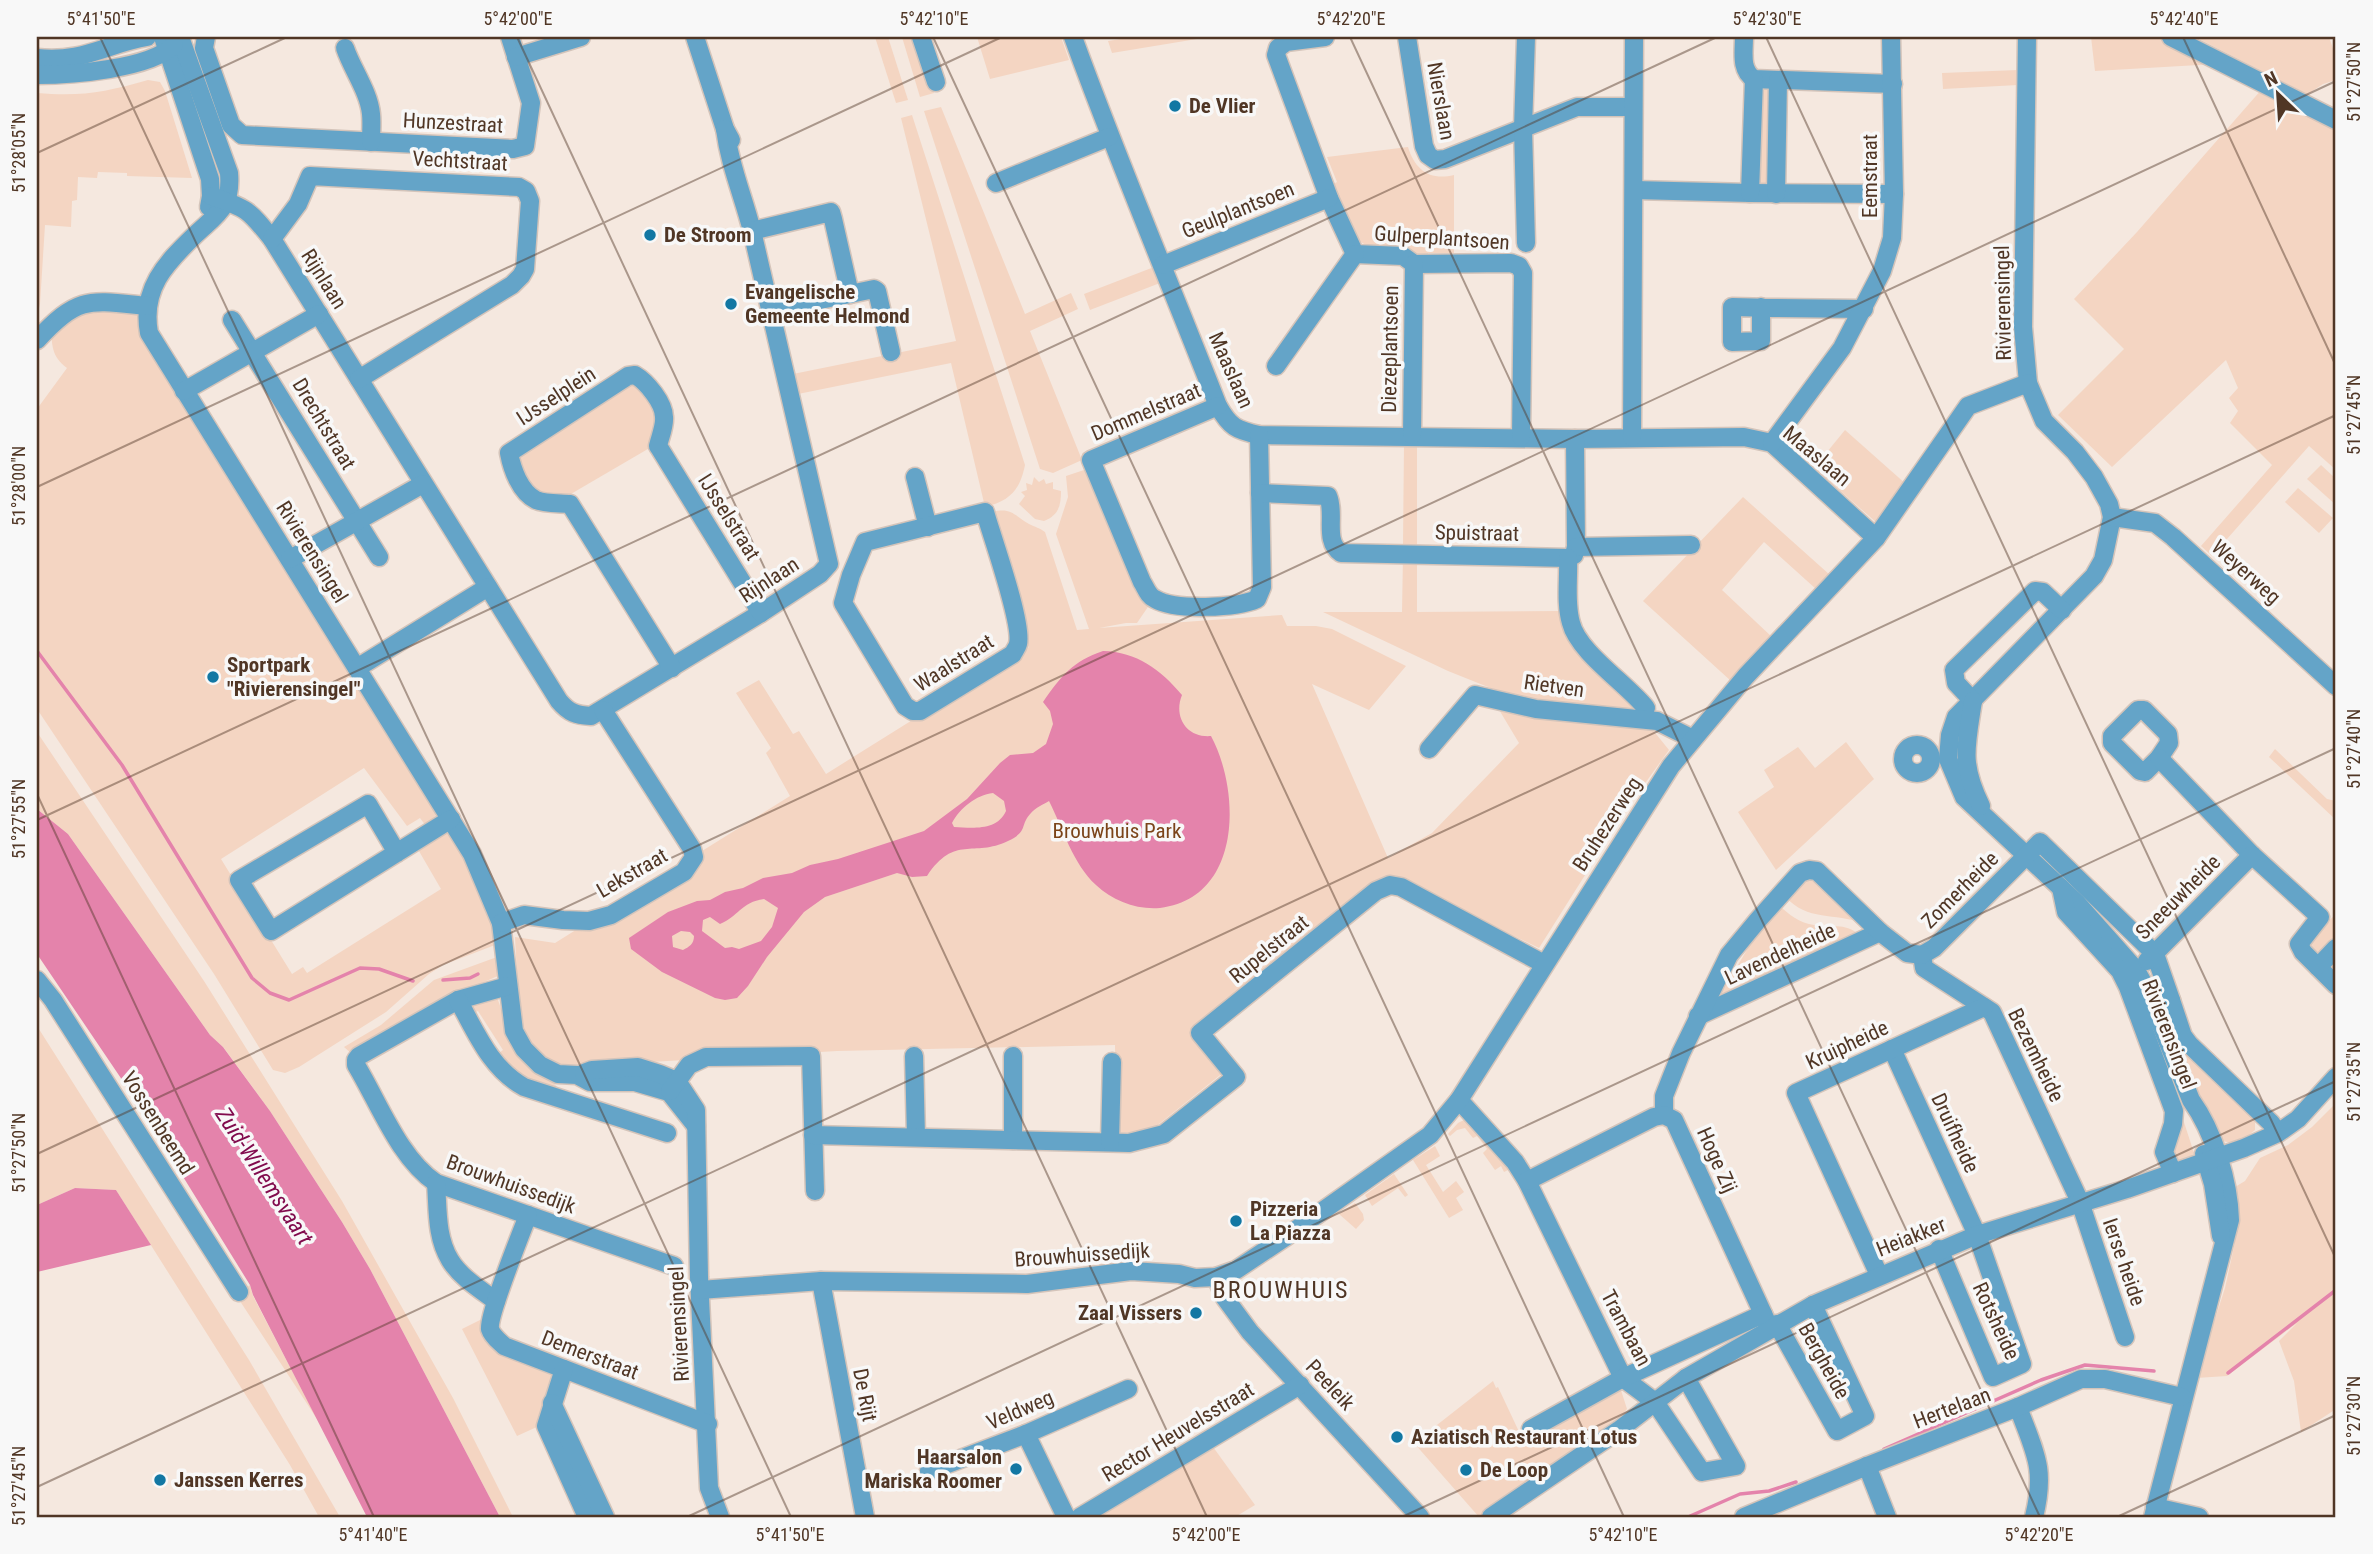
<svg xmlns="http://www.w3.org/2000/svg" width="2373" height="1554" viewBox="0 0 2373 1554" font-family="'Roboto Condensed',sans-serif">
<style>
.green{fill:#f4d5c2}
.water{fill:#e483ab;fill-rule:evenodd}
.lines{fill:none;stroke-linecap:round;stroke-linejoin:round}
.stream{stroke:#e483ab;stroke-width:3.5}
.minor-casing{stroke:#d4c4ba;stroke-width:21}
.minor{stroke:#64a4c8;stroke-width:18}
.ticks{fill:none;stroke:#503625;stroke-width:2;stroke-opacity:0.45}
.poi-dot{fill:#1277a3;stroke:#f8f8f8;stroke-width:2.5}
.labels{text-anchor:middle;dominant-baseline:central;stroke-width:7;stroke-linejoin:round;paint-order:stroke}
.street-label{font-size:21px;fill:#503625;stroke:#f8f8f8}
.poi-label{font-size:21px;font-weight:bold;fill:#503625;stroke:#f8f8f8;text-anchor:start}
.park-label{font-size:21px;fill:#7b4419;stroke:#f8f8f8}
.water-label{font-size:23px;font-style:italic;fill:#810b4d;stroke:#f8f8f8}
.quarter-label{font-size:24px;letter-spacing:2px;fill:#503625;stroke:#f8f8f8}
.neatline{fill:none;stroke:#503625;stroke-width:2.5}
.ticks-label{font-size:18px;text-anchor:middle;fill:#503625}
</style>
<rect width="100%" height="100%" fill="#f5e8df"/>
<g class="green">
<polygon points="875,37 888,37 908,100 896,103"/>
<polygon points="902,37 915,37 927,77 934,93 920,97"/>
<polygon points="977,37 1061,37 1069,60 990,79"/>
<polygon points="1133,37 1209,37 1112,53 1108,41"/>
<polygon points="2091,37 2162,37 2216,64 2095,71"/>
<polygon points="2195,37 2329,37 2336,57 2336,80 2323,84 2308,94 2305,93"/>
<polygon points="2018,70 2018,85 1943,89 1942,73"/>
<path d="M148,80L160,82L165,91L192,178L127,176V173L98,172L97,178L78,177L77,200L72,201L71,227L45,225L40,304L37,317V93C81,97 106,92 148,80Z"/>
<polygon points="1759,87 1775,87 1773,185 1757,185"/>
<polygon points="2262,89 2336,125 2336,470 2309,446 2212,556 2201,546 2272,465 2230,423 2238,411 2229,398 2238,388 2226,360 2112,467 2058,415 2124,349 2074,299 2137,232"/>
<polygon points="941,107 1025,314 1071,293 1078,309 1030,331 1082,460 1053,473 1040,469 924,111"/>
<path d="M912,115L1025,465C1020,490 1010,501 985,507L951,363L798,394L793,374L956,341L901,118Z"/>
<path d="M1408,147C1415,170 1430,181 1454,175V253H1428V259C1416,259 1413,253 1403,248C1399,246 1392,247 1387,247C1352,247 1356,237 1344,208H1340L1332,185L1337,182L1327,157Z"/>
<polygon points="1154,267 1160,283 1090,310 1084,294"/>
<path d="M140,307L145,339L150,351L438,813L426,826L420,818L407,826L364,768L221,859L292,974L303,967L307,973L441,889L416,846L450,828C470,866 491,903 495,945L443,965L429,974L386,1012L299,1067L285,1073L273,1070L214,974L37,709V409L67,368C51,356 52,345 51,325L67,311Z"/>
<polygon points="636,380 659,417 653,446 564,498 532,491 512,458"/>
<polygon points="1845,430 1907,485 1877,523 1814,468"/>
<polygon points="1404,442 1417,442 1417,545 1403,545"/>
<polygon points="2321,465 2336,479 2336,505 2307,479"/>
<path d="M1090,468L1152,601L1137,623H1126L1099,628L1282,615L1287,626H1316L1332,629L1406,666L1369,710L1312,684L1388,858L1432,833L1519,743L1495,703L1648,724L1669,750L1628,807L1539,948L1474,917L1395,876L1193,1028L1224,1072L1154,1128L1144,1132L1116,1133L1115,1045L837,1051L567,1067L533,1052L519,1015L515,937L555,943L790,796L766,753L771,748L736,693L759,680L793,734L799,731L826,774L1029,647L1023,643L993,512C1011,507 1015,516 1029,524C1035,527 1040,528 1045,532L1077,630L1089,629L1056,534L1068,497L1066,476Z"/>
<path d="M1034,477L1039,482L1044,479L1046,484L1053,482V489L1061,491C1061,505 1059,515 1044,521L1035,519L1019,504L1025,496L1021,492L1027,490L1026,483L1032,485Z"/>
<polygon points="2298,488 2333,518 2319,533 2285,502"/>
<polygon points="1743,497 1830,575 1816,589 1764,542 1722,590 1772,637 1731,681 1643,601"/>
<polygon points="1403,556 1417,556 1417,612 1562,611 1562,627 1649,711 1551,702 1518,696 1493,689 1448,671 1323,612 1402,612"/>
<polygon points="37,732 204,981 342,1201 453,1398 513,1517 500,1517 370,1269 342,1222 270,1111 224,1048 210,1035 68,834 37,809"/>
<polygon points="1846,742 1874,779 1776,870 1738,812 1774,787 1764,770 1798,747 1815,768"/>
<polygon points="2275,749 2327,799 2336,801 2336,820 2269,757"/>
<path d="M1808,875L1862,923C1836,913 1806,921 1786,897Z"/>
<path d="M1779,905C1789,915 1800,923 1814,925C1829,927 1846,923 1858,934L1716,1002L1751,943Z"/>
<polygon points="2336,914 2336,937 2323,951 2316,952 2310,945 2310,938"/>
<polygon points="497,957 500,975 457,994 352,1054 344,1047 381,1025 434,980"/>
<path d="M488,995L498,1000C507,1024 507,1047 527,1066C536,1075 551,1078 558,1088L515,1074L495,1056L503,1050L478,1011L470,1015L469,1006Z"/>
<polygon points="37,1026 249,1360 340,1517 319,1517 290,1465 116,1190 75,1188 37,1205"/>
<path d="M2173,1033L2255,1118V1130C2245,1139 2232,1147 2219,1139Z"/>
<polygon points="2336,1103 2336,1409 2301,1432 2294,1381 2279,1341 2297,1323 2227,1376 2196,1378 2225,1288 2235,1242 2235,1187 2245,1181 2260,1158 2288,1145 2312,1127"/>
<polygon points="2181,1113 2194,1153 2190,1158 2174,1163 2172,1147"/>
<polygon points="1466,1119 1504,1162 1508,1170 1504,1172 1501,1166 1495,1170 1483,1153 1487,1149 1477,1136 1473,1138 1465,1128 1457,1130 1450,1136 1448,1134 1458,1123"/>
<polygon points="1435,1146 1440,1156 1426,1165 1443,1192 1456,1181 1464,1192 1456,1198 1463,1210 1449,1218 1413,1160"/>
<polygon points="1394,1174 1408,1195 1405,1197 1398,1188 1372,1206 1365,1195"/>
<polygon points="1355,1203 1363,1214 1364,1220 1356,1229 1339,1214"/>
<polygon points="250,1285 253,1296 317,1419 236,1295"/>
<polygon points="482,1319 481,1324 485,1336 557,1373 539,1426 517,1436 462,1329"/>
<polygon points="1493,1381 1496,1388 1498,1387 1522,1438 1620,1387 1627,1409 1623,1414 1479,1517 1414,1443"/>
<polygon points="1208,1440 1255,1505 1235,1517 1080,1517"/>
</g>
<g class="water">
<path d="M1103,651C1137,652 1160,669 1182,695C1173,717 1187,738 1211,736C1241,792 1242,898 1160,908C1137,910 1113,901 1096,885C1073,864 1063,829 1049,801C1044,804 1035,808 1031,813C1019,826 1029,831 1008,841C973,858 955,834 927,876L912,877L897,873L825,897L804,912L767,957L748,986L737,998L725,1000L715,998L662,972L631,949L629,938L668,912L697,901L710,900L725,892L743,888L763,878L792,873L810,865L838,859L924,831L967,799L1000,763L1010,755L1033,753L1046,744L1053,724L1050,711L1043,702C1061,676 1073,661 1103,651ZM993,793L1004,801L1006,811C997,831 973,828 954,827L952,823C960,808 976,795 993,793ZM764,899L778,908L772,927L761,941L739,949L732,947L725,948L702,931L703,920L710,917L720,924C738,917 741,902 764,899ZM681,931L690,932L694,936C694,944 689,947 683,950L673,947L672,936Z"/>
<polygon points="37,809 68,834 210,1035 223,1047 270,1111 342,1222 370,1269 500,1517 367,1517 253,1295 250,1285 135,1099 37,954"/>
<polygon points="75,1188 116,1190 151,1245 37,1272 37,1205"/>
</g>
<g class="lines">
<g class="stream">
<polyline points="37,651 122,765 252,978 270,993 289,1000 360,968 379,969 413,981"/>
<polyline points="443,980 470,978 478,974"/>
<polyline points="2228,1373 2336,1290"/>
<polyline points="1884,1449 2041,1380 2085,1365 2154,1371"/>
<polyline points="1688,1517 1740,1494 1769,1491 1796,1482"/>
</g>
<g class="minor-casing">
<g id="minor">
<polyline points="163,37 210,179 211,196 209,207"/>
<path d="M180,37L229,173C232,208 217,214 195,235C165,264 141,289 149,333L472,854L501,923L514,1031L524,1049L540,1065L558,1074L577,1075L590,1082H635L669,1092L696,1126"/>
<polyline points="206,37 204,48 231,125 242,135 513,149 525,146 531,103 510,37"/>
<polyline points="695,37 725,129 731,140"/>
<polyline points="921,37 936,82"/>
<path d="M1073,37C1118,161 1170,283 1218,406C1230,427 1236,430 1259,435L1575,439L1744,437L1772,443L1876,538"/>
<polyline points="1325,37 1286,42 1278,48 1276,55 1329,198 1355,254 1403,256 1414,264 1511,263 1519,266 1523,273 1521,437"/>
<polyline points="1407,37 1424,146 1428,155 1435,160 1445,159 1577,107 1633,107"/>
<path d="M1744,37C1744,52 1740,70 1754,79L1893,84"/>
<path d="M2027,37L2023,327L2028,383L2044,421L2075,452L2094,477L2109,504L2112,517L2103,560L2094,576L1956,717L1950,735L1948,759L1964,797L2076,902L2136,970L2146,988L2191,1100C2214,1132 2229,1182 2230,1220L2153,1517"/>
<polyline points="2171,37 2336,120"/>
<path d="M345,48C352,69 369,92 371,114C372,123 371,133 371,142"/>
<polyline points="516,57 581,37"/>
<path d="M37,58C83,63 106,44 147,37"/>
<path d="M37,75C71,75 150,69 174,45"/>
<polyline points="996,183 1109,137"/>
<polyline points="1635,190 1750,193 1894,194"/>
<polyline points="1750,193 1754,79"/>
<polyline points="1776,194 1778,80"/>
<path d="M211,196C247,208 249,210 272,239L559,701C569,713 576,715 591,716L761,613L820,574L829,564L752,231C743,195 730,167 725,129"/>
<polyline points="752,231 831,212 833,219 850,294 770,310"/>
<polyline points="272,239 298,204 310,176 519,187 526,191 530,201 525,269 521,276 512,285 359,379"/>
<polyline points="1526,243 1523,128 1526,37"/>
<polyline points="1163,265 1329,198"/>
<polyline points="850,294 874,289 877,291 891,352"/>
<polyline points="1761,307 1761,341 1732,342 1732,307 1774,308 1864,309"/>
<polyline points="232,320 379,557"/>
<path d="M37,340C79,295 89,300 147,306"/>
<polyline points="1276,366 1355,254"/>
<polyline points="184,391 319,314"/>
<path d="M1218,406L1091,460L1142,582C1146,588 1148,596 1155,599C1175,611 1237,608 1257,599L1262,587L1259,435"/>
<polyline points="1412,435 1414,264"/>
<polyline points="1632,437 1634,37"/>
<polyline points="1772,443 1842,348 1882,271 1892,238 1894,194 1891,37"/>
<polyline points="915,477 928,527"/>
<path d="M1260,493L1328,496C1336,514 1323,541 1341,553L1568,558L1574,555L1576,547L1575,439"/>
<path d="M985,512C992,537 1023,623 1018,644C1017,648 1014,651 1013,654L920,711H913L905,706L843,603L851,575L865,542Z"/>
<polyline points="2112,517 2155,523 2173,537 2336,686"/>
<polyline points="1576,547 1691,545"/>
<path d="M1568,558C1569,578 1565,603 1571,623C1578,652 1627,684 1646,708"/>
<polyline points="290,559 423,484"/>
<polyline points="357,668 488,587"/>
<path d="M672,668L570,504C560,503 545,504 536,500C520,492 512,469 509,453L628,376L635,375C647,382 664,403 664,417C665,426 660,437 658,446L660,449L761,613"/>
<polyline points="1973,701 1956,683 1954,670 2035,591 2043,592 2062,610"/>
<path d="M1973,701C1966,747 1960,763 1981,806"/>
<polygon points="2138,710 2144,710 2168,734 2169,743 2159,758 2145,772 2140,771 2112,743 2112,736"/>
<circle cx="1917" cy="759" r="14"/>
<polyline points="1429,749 1475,695 1536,709 1657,721 1693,739"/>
<polyline points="2159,758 2252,855 2320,917 2299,944 2303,952 2336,985"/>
<polyline points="397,853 368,804 239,880 271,931 451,819"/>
<polyline points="2061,888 2066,912 2120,971 2128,987 2174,1111 2173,1124 2164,1152 2173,1173"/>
<polyline points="501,923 524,915 563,920 589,921 611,915 684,872 694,857 692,849 603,710"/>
<polyline points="1922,955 1924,968 1992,1012 2080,1202 2125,1337"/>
<polyline points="1922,955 1934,948 2040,842 2155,954 2171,1000"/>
<polyline points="2147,961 2252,855"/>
<polyline points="2318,967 2336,948"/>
<polyline points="37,980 53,1000 239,1292"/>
<path d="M508,986L458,1000L359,1056L356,1060V1065C379,1103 399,1158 436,1183L674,1266"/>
<polyline points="2163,996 2171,1000 2183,1036 2189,1044 2271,1123 2278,1133"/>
<path d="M458,1000C476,1032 490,1068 524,1087L667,1133"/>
<polyline points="1698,1016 1880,932"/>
<polyline points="1892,1049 1977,1235 2022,1364 1993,1377 1939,1249"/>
<polyline points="914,1056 916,1137"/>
<polyline points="1013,1056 1013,1140"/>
<polyline points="584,1073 592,1070 638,1067 660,1074 677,1081 696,1110 699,1277 709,1488 720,1517"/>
<polyline points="670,1091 689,1065 706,1057 811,1056 815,1191"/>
<polyline points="1459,1100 1515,1162 1527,1181 1623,1378 1655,1402 1702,1472 1736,1466 1686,1378"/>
<polyline points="1664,1115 1664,1096 1681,1053 1729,955 1758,920 1800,873 1809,870 1817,871 1880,932 1907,953 1922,955"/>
<polyline points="813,1135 1129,1143 1164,1134 1236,1077 1200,1033 1376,891 1390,885 1401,887 1544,964"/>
<polyline points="1110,1142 1112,1062"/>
<polyline points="2204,1154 2213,1184 2221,1236"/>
<polyline points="1527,1181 1654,1117 1664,1115 1674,1120 1770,1329"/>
<path d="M436,1183C438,1209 436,1237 450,1260C460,1277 481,1290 496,1301"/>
<path d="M528,1215C521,1234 488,1315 490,1329C492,1336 499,1341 504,1346L708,1424"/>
<polyline points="1879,1275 1796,1093 1984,1007"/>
<polyline points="1216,1277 1225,1298 1250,1332 1420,1517"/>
<polyline points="821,1281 865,1517"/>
<polyline points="700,1290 821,1281 1027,1284 1131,1271 1179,1274 1195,1278 1216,1277 1236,1270 1287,1236 1430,1135 1459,1100 1671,766 1746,676 1876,538 1968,406 2028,383"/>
<polyline points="1777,1324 1837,1431 1865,1416 1813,1305"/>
<polyline points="564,1369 546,1426 587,1517"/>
<polyline points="552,1403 605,1517"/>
<path d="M2018,1407C2035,1453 2046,1468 2034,1517"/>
<polyline points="1531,1429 1623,1378 1763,1314"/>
<polyline points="1026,1434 1066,1517"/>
<polyline points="1867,1466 1887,1517"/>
<polyline points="929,1471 1026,1434 1128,1389"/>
<polyline points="2155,1507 2199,1517"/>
<polyline points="1080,1517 1300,1385"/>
<polyline points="1491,1517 1619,1430 1686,1378 1813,1305 1977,1235 2127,1189 2244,1148 2278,1133 2298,1119 2336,1077"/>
<polyline points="1744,1517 1867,1466 2018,1407 2081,1379 2105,1379 2182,1397"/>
</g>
</g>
<use href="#minor" class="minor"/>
</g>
<path class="ticks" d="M100,37L791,1517M517,37L1207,1517M933,37L1624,1517M1350,37L2040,1517M1766,37L2336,1259M2183,37L2336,366M37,153L287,37M37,487L1002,37M37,794L374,1517M37,820L1717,37M37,1154L2336,81M37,1487L2336,415M687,1517L2336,748M1402,1517L2336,1081M2117,1517L2336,1415"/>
<g class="poi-dot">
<circle cx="1175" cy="106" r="7"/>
<circle cx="650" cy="235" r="7"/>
<circle cx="731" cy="304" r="7"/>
<circle cx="213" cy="677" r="7"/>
<circle cx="1236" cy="1221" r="7"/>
<circle cx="1196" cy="1313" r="7"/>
<circle cx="1397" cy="1437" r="7"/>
<circle cx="1016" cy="1469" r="7"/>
<circle cx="1466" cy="1470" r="7"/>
<circle cx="160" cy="1480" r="7"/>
</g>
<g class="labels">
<g class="street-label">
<text transform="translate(1441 101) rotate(80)">Nierslaan</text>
<text transform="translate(453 123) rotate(3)">Hunzestraat</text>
<text transform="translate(460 161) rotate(3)">Vechtstraat</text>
<text transform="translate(1870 176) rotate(-90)">Eemstraat</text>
<text transform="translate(1238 210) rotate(-22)">Geulplantsoen</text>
<text transform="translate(1442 238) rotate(4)">Gulperplantsoen</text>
<text transform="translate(324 279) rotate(58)">Rijnlaan</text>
<text transform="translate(2003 303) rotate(-91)">Rivierensingel</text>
<text transform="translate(1390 349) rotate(-89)">Diezeplantsoen</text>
<text transform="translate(1231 370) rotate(66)">Maaslaan</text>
<text transform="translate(556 396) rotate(-33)">IJsselplein</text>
<text transform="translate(1146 412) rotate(-23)">Dommelstraat</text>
<text transform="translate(324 424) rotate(59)">Drechtstraat</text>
<text transform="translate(1817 456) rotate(40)">Maaslaan</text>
<text transform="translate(729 517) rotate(58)">IJsselstraat</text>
<text transform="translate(1477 533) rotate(1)">Spuistraat</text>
<text transform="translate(312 552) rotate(58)">Rivierensingel</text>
<text transform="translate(2246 572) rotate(42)">Weyerweg</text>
<text transform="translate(769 580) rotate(-33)">Rijnlaan</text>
<text transform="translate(954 663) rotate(-32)">Waalstraat</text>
<text transform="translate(1554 686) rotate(8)">Rietven</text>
<text transform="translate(1607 824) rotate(-57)">Bruhezerweg</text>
<text transform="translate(632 873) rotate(-30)">Lekstraat</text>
<text transform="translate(1960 890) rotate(-45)">Zomerheide</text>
<text transform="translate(2178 897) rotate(-45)">Sneeuwheide</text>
<text transform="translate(1269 949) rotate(-39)">Rupelstraat</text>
<text transform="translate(1780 954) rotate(-25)">Lavendelheide</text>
<text transform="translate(2169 1034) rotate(69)">Rivierensingel</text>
<text transform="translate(1847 1045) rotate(-25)">Kruipheide</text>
<text transform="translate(2036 1055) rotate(64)">Bezemheide</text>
<text transform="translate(158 1123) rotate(58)">Vossenbeemd</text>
<text transform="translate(1955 1133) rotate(65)">Druifheide</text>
<text transform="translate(1717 1160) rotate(66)">Hoge Zij</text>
<text transform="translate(511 1184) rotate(20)">Brouwhuissedijk</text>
<text transform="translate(1911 1237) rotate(-22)">Heiakker</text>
<text transform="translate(1082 1255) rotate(-4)">Brouwhuissedijk</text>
<text transform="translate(2124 1262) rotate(71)">Ierse heide</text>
<text transform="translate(1996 1321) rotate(65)">Rotsheide</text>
<text transform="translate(679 1324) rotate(-93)">Rivierensingel</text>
<text transform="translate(1626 1328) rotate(62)">Trambaan</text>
<text transform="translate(590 1355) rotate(21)">Demerstraat</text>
<text transform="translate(1824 1361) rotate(61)">Bergheide</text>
<text transform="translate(1330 1385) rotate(47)">Peeleik</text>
<text transform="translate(865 1395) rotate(79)">De Rijt</text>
<text transform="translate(1952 1408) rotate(-21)">Hertelaan</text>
<text transform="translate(1020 1410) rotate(-23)">Veldweg</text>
<text transform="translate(1178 1432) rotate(-31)">Rector Heuvelsstraat</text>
</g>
<g class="poi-label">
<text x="1189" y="106">De Vlier</text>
<text x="664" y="235">De Stroom</text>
<text x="745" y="292">Evangelische<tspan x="745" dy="24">Gemeente Helmond</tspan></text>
<text x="227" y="665">Sportpark<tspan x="227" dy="24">"Rivierensingel"</tspan></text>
<text x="1250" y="1209">Pizzeria<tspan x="1250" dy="24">La Piazza</tspan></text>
<text x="1182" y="1313" text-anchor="end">Zaal Vissers</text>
<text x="1411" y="1437">Aziatisch Restaurant Lotus</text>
<text x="1002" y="1457" text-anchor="end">Haarsalon<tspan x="1002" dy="24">Mariska Roomer</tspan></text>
<text x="1480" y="1470">De Loop</text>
<text x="174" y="1480">Janssen Kerres</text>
</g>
<g class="park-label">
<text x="1117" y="831">Brouwhuis Park</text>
</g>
<g class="water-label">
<text transform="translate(264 1176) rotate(57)">Zuid-Willemsvaart</text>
</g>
<g class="quarter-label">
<text x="1281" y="1290">BROUWHUIS</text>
</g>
</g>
<rect width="2373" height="1554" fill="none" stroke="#f8f8f8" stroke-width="77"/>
<g transform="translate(2278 94) rotate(335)" stroke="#f8f8f8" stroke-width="5" paint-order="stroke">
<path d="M0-5L12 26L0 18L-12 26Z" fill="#503625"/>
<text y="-10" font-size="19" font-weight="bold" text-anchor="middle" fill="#503625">N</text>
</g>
<rect x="38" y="38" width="2296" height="1478" class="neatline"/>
<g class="ticks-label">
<text x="101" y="25">5°41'50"E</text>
<text x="518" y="25">5°42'00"E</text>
<text x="934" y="25">5°42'10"E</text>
<text x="1351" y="25">5°42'20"E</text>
<text x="1767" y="25">5°42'30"E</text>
<text x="2184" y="25">5°42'40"E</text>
<text transform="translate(2354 82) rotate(-90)" y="6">51°27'50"N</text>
<text transform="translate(19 153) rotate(-90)" y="6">51°28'05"N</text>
<text transform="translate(2354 415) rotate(-90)" y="6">51°27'45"N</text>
<text transform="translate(19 486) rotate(-90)" y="6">51°28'00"N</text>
<text transform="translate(2354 749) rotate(-90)" y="6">51°27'40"N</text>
<text transform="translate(19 819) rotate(-90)" y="6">51°27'55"N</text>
<text transform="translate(2354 1082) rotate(-90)" y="6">51°27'35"N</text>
<text transform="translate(19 1153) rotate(-90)" y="6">51°27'50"N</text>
<text transform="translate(2354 1416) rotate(-90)" y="6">51°27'30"N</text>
<text transform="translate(19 1486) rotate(-90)" y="6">51°27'45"N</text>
<text x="373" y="1541">5°41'40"E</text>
<text x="790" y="1541">5°41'50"E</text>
<text x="1206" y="1541">5°42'00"E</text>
<text x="1623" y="1541">5°42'10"E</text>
<text x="2039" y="1541">5°42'20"E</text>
</g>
</svg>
